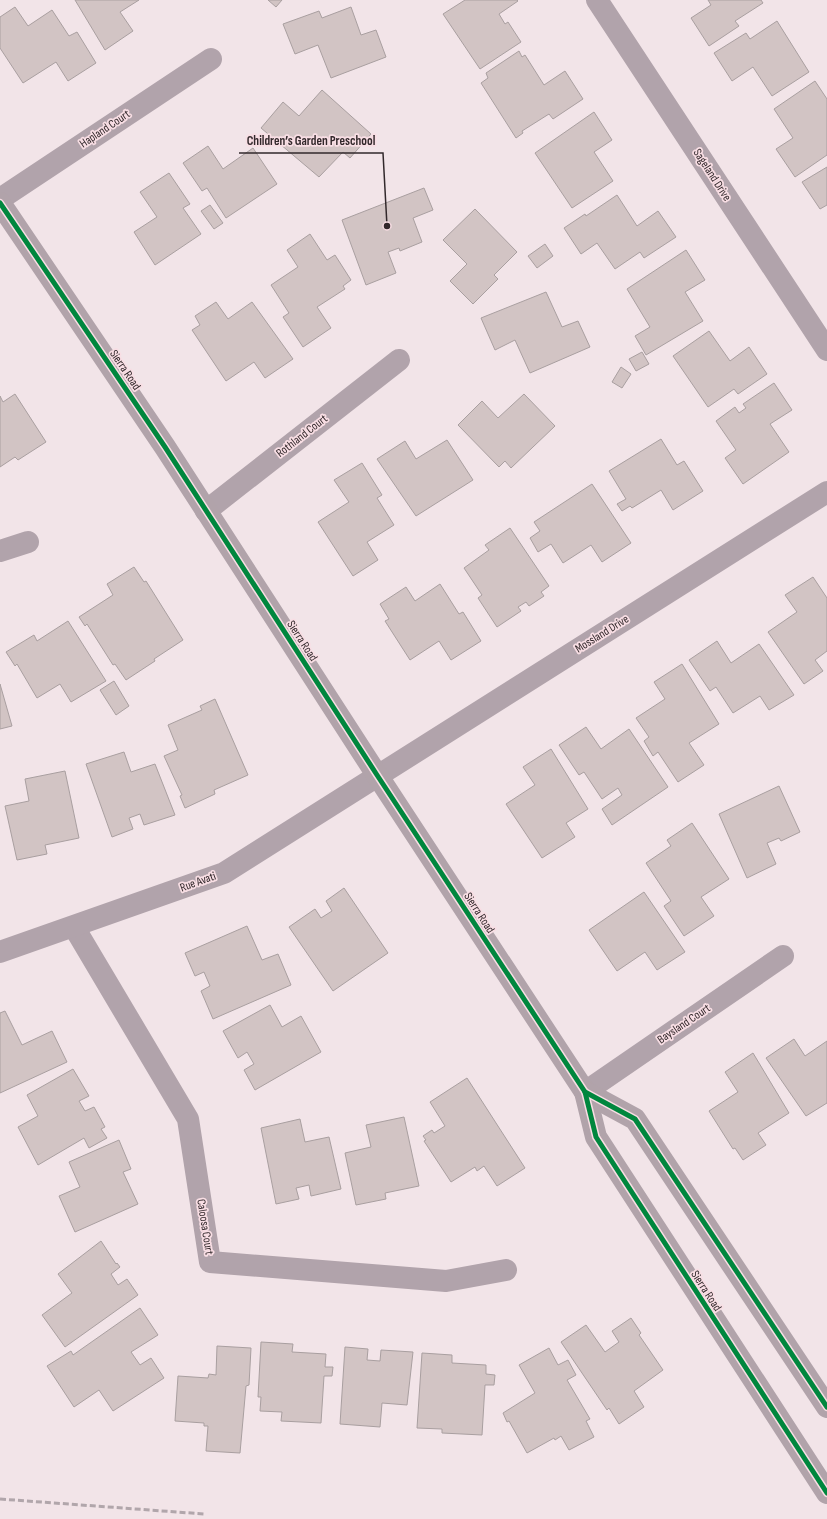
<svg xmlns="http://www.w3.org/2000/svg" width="827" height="1519" viewBox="0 0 827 1519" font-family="'Sofia Sans Condensed',sans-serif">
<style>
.building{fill:#d2c4c4;stroke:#a99fa0}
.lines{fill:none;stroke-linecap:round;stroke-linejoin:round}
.street{stroke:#b1a3ab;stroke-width:22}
.secondary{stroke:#b1a3aa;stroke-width:22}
.rail{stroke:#b1a6ab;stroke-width:3;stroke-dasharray:6 3;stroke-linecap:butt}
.cycleway-casing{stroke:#f8dee4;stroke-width:8}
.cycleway{stroke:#00873e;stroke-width:5}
.labels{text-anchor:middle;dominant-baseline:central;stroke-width:3.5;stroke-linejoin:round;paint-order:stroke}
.street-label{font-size:12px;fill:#32282b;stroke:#f8dee4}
.leader{fill:none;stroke:#32282b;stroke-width:1.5}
.callout-dot{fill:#32282b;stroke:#f8dee4;stroke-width:1.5}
.callout-label{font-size:13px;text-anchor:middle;font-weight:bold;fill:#32282b;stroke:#f8dee4;stroke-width:3.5;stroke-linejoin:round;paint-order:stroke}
</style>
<rect width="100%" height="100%" fill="#f2e4e8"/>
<g class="building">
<polygon points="75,0 139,0 120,12 133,31 105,50"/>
<polygon points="268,0 282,0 276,7"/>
<polygon points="465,0 517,0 518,1 499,14 505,24 508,22 521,42 480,69 443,14"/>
<polygon points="708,0 761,0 763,3 735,21 739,26 709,46 691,18 711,5"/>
<polygon points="15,7 28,26 52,10 69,36 77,32 96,63 68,81 56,62 23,83 0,48 0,17"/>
<polygon points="351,7 361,35 376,30 386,57 331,78 318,45 295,54 283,24 319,11 322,18"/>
<polygon points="777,21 809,72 772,96 753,67 732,81 714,53 746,33 750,39"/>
<polygon points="519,51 522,57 525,55 544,85 565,71 583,99 553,119 549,114 522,131 523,133 516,138 481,83 488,78 486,73"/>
<polygon points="815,81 827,99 827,155 795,177 776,149 793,138 774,109"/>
<polygon points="322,90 371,134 350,158 343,152 319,177 261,128 283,102 299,116"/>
<polygon points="594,112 612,140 594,152 613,181 572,208 535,153"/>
<polygon points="208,146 223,169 253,148 277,184 226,218 207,188 202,191 183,163"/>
<polygon points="827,167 827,205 820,209 802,182"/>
<polygon points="169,173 190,204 183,208 201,234 155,265 134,232 157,217 140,192"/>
<polygon points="424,188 433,210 413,218 422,242 400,251 399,248 388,252 396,273 366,285 342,220"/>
<polygon points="617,195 637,226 658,211 676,237 644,258 640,252 615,269 597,243 581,254 564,228 585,214 586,216"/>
<polygon points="210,205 223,223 214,229 201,211"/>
<polygon points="475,209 517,252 494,275 498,279 473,304 450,281 467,264 443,240"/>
<polygon points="310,234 327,260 335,255 351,280 343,286 345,289 317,307 331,328 303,347 283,317 289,313 271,285 298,267 287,250"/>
<polygon points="545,244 553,256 537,268 528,256"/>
<polygon points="686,250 705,280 685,292 703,321 646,355 635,336 650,327 627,289"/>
<polygon points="546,292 562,327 578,321 590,347 530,373 515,340 495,350 481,318"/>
<polygon points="216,302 228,319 252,302 293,359 265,378 254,362 226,381 192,330 200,325 195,316"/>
<polygon points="709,331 730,361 749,347 767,374 738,394 734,389 708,407 673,356"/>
<polygon points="642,352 649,364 636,371 629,359"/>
<polygon points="621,367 631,374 622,388 612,382"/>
<polygon points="774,383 792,410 770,424 789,452 743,484 725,458 736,450 716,421 735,407 739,413 746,408 743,404"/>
<polygon points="15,394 46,442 18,460 15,457 0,467 0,396 3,402"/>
<polygon points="524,394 555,426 511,468 505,461 499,467 458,425 482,401 498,418"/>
<polygon points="661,439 677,465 684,461 703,491 673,510 661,490 632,508 630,506 622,511 617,504 626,499 609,471"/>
<polygon points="447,440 473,480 416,516 377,459 405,441 416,459"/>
<polygon points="362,463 382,495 377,498 394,525 367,542 378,560 353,576 318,522 349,502 334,480"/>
<polygon points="592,484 631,543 602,562 591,545 563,563 551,544 538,552 530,538 540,531 534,522"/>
<polygon points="510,528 549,586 541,592 544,596 529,606 526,602 518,607 521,611 497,627 478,598 482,595 464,568 489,550 485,545"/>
<polygon points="134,567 144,582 146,581 183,640 154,659 155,661 126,680 115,664 113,665 87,624 85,626 79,617 113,595 107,584"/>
<polygon points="813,577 827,598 827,651 815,660 823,671 804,684 768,632 797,612 785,595"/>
<polygon points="440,584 459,614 463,612 481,641 451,660 439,641 410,660 385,621 389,619 380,604 406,587 415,601"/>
<polygon points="68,621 106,681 71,702 60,684 37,698 17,664 15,666 6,652 34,635 37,641"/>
<polygon points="717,641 731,663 759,644 794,695 769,710 760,696 733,713 716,687 710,691 689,660"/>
<polygon points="682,664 719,724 689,743 704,765 678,782 658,752 653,756 644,741 649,737 636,718 665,699 654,682"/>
<polygon points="114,681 129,706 116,715 100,690"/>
<polygon points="0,684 12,726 0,729"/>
<polygon points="215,699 248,775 214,790 215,794 185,808 180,796 182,795 164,756 178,750 168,725 202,710 200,706"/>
<polygon points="586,727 601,749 629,729 668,787 612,825 602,809 622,795 618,788 602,799 584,772 579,775 559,745"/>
<polygon points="551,749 588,809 566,823 575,837 542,858 506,804 535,785 523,767"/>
<polygon points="124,752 131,772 155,764 175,815 144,825 140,814 129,818 133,829 112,837 86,764"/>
<polygon points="65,771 79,838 45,845 47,854 17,860 5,806 29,801 25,779"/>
<polygon points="779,786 800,832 781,841 779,838 767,843 776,864 747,878 719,814"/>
<polygon points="692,823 729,879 701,897 714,916 684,936 664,906 671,901 646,863 671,846 667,840"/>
<polygon points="344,888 388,953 333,991 289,927 315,909 321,918 332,911 326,901"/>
<polygon points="644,892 685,952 657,970 645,952 617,971 589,930"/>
<polygon points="247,926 262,960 278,954 291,985 213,1019 201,991 210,986 204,972 195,976 185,953"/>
<polygon points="270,1005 282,1027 301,1016 321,1052 255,1090 244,1070 254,1064 247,1052 238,1058 223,1031"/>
<polygon points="5,1011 22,1045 52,1031 67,1062 0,1093 0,1013"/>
<polygon points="794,1039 805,1056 827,1041 827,1103 806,1116 766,1058"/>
<polygon points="753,1053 789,1113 758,1133 766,1145 743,1160 735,1148 733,1149 709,1111 738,1092 725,1072"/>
<polygon points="73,1069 89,1096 79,1101 85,1111 94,1107 105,1127 101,1129 107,1138 89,1148 84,1138 38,1165 18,1127 38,1116 27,1095"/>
<polygon points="467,1078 525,1168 497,1186 484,1166 477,1171 475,1167 451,1182 424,1141 426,1140 423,1136 432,1130 434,1133 445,1126 430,1102"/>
<polygon points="404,1117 419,1186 385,1193 386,1199 356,1205 345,1153 371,1147 366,1125"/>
<polygon points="300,1119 305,1142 329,1137 341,1189 311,1196 309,1185 296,1188 299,1199 276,1204 261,1128"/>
<polygon points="119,1140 131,1169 123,1172 138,1204 75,1232 59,1196 80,1187 69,1162"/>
<polygon points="101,1241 116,1264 117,1263 120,1267 111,1274 118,1285 127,1279 138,1295 65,1347 42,1315 72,1293 58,1274"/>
<polygon points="140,1308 158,1335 131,1352 140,1365 151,1358 164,1378 113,1411 99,1390 74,1407 47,1366 71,1351 73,1355"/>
<polygon points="631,1318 641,1333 639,1335 663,1370 634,1391 644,1407 619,1424 609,1408 607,1410 561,1342 586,1325 605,1352 619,1342 612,1331"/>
<polygon points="261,1342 293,1344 292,1352 326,1354 325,1367 333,1367 332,1376 324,1376 321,1423 281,1421 282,1412 260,1411 261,1397 258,1397"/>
<polygon points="217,1346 251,1348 249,1385 246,1386 240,1453 206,1451 208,1426 204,1426 204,1423 175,1421 178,1376 208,1378 209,1374 216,1375"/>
<polygon points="345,1347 368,1349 367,1360 380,1361 381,1350 413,1352 407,1405 382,1403 380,1427 340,1424"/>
<polygon points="549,1348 558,1365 568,1360 576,1375 567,1380 590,1419 586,1421 594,1437 569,1450 561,1436 555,1440 554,1438 527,1453 509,1421 507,1422 503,1413 535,1393 519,1365"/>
<polygon points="422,1353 452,1355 452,1363 486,1365 486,1374 495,1375 494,1385 485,1385 482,1435 442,1433 442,1429 417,1428"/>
</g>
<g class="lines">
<g class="street">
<polyline points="597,0 827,350"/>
<polyline points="0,199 211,59"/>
<polyline points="206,511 399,360"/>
<polyline points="0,551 28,542"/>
<polyline points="74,927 188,1119 210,1262 446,1281 506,1270"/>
<polyline points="0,952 224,873 827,492"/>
<polyline points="585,1092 783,956"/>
</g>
<g class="secondary">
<polyline points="0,203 165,447 377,775 585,1092 596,1137 827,1493"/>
<polyline points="585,1092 635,1119 827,1407"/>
</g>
<polyline class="rail" points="0,1499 204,1514"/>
<g class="cycleway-casing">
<g id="cycleway">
<polyline points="0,203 165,447 377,775 585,1092 596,1137 827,1493"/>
<polyline points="585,1092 635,1119 827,1407"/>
</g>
</g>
<use href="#cycleway" class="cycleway"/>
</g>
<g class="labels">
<g class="street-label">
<text transform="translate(105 129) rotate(-34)">Hapland Court</text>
<text transform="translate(712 175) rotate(57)">Sageland Drive</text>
<text transform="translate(125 370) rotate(56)">Sierra Road</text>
<text transform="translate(302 436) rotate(-38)">Rothland Court</text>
<text transform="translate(602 634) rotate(-32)">Mossland Drive</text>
<text transform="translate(302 641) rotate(57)">Sierra Road</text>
<text transform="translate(198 882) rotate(-20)">Rue Avati</text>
<text transform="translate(479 913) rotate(57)">Sierra Road</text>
<text transform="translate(684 1024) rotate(-34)">Baysland Court</text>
<text transform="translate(205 1227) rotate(81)">Caloosa Court</text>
<text transform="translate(706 1291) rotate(57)">Sierra Road</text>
</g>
</g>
<path class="leader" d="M387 226L383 153H239"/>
<circle class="callout-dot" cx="387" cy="226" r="4"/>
<g class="callout-label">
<text x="311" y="145">Children’s Garden Preschool</text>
</g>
</svg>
